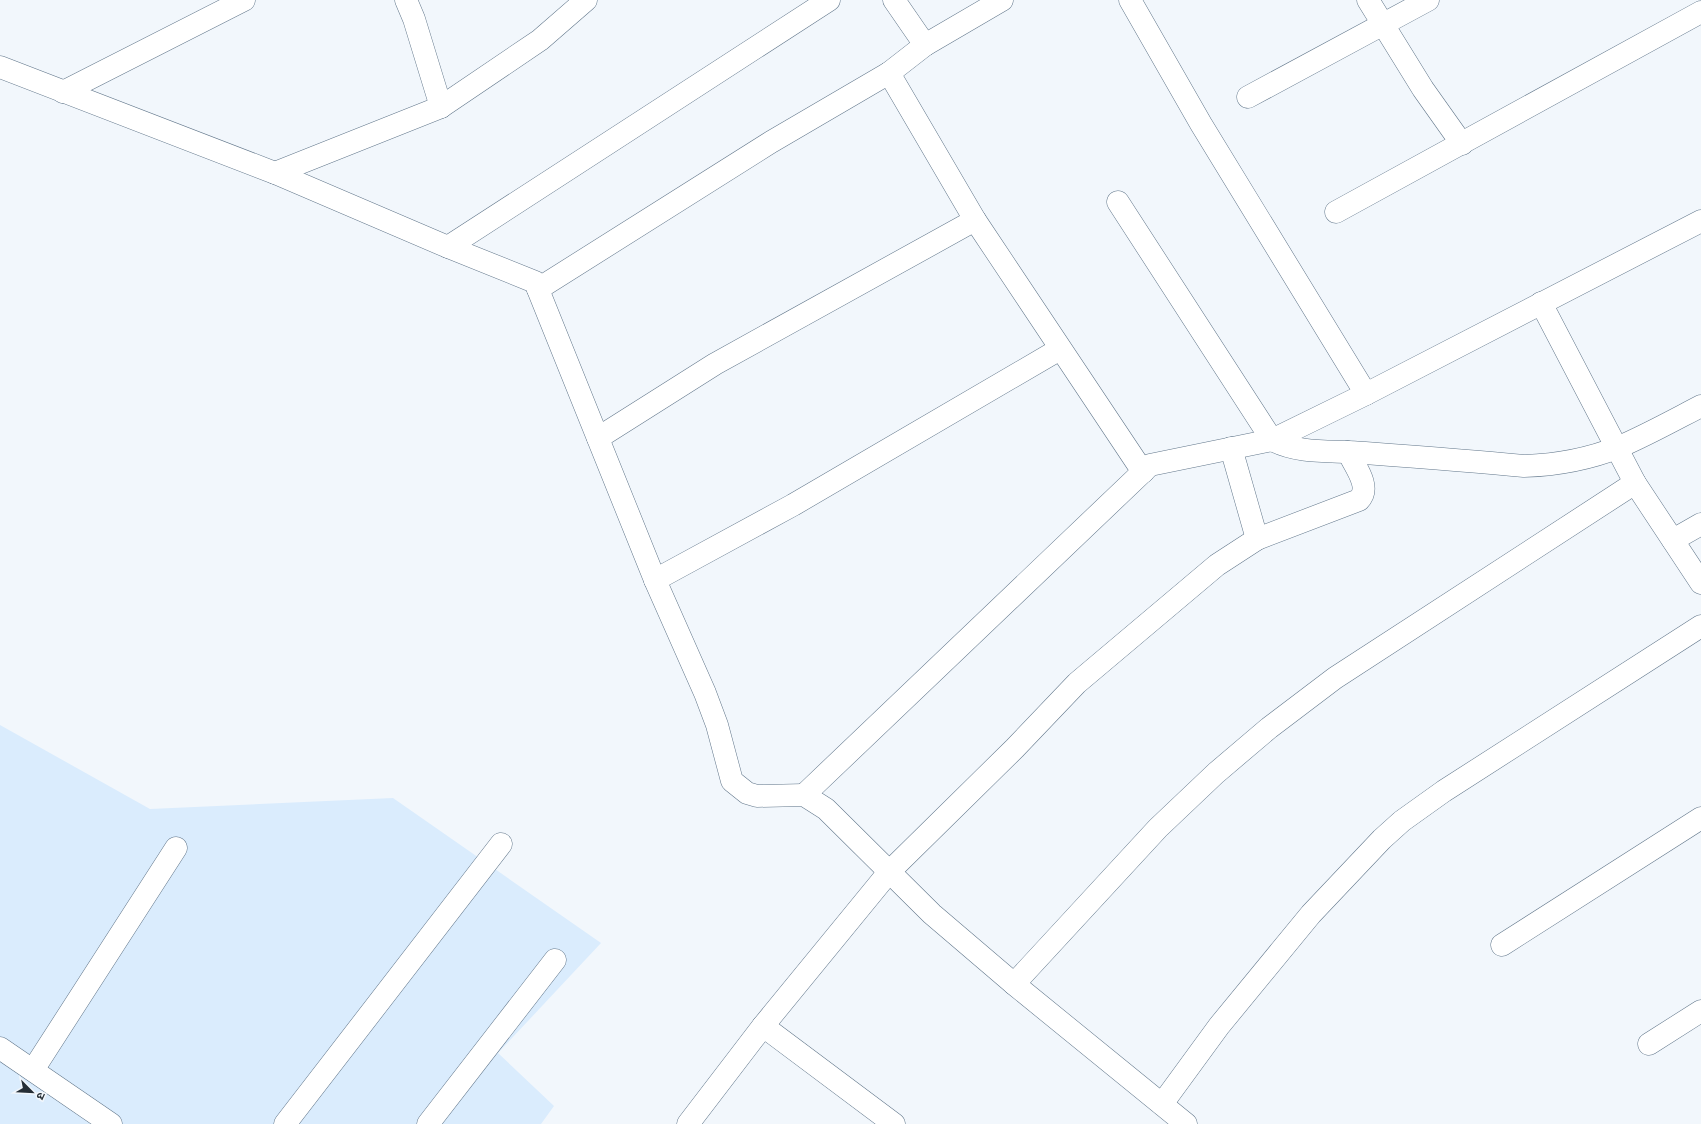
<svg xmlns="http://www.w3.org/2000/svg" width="1701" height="1124" viewBox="0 0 1701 1124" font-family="'Titillium Web','Noto Sans Devanagari',sans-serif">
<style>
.built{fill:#daecfd}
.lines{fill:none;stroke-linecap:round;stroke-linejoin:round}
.minor-casing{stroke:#62778b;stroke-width:23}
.minor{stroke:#fff;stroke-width:22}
</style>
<rect width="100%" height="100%" fill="#f2f7fc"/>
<polygon class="built" points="0,725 150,809 393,798 601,943 498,1053 554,1106 541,1124 0,1124"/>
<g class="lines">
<g class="minor-casing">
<g id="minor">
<polyline points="406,0 414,19 441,107"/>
<polyline points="894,0 925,45"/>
<polyline points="1130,0 1201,124 1366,394"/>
<polyline points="1368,0 1423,89 1462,144"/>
<polyline points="0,67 275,173 448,247 535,282 655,580 705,693 717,725 732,781 747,793 757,796 804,795 826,809 932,914 1014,984 1186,1124"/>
<polyline points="889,73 975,220 1143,472"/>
<polyline points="63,92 244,0"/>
<polyline points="1248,97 1428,0"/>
<polyline points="275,173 441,107 540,40 586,0"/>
<path d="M1118,202L1272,440C1300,455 1334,450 1365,453C1418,457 1471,461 1524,466C1555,465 1589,459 1619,447C1647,435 1674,420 1701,406"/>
<polyline points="1336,212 1701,12"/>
<polyline points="448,247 829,0"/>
<polyline points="538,289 771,142 889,73 925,45 1002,0"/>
<polyline points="1541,303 1635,483 1701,583"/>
<polyline points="598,438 715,364 975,220"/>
<polyline points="1231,448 1257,539"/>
<polyline points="1673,540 1701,524"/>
<polyline points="655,580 793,505 1060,349"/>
<polyline points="804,795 1150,465 1272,440 1366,394 1701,221"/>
<polyline points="1502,945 1701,818"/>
<polyline points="1014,984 1158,828 1216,773 1269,728 1335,678 1635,483"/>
<polyline points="763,1026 894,1124"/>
<polyline points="1649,1044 1701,1011"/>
<polyline points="0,1048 111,1124"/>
<polyline points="33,1070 176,848"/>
<polyline points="1162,1104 1219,1026 1311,914 1382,839 1402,821 1444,791 1701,626"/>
<polyline points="285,1124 501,844"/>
<polyline points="428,1124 555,960"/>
<path d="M688,1124L763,1026L889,872L1015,748L1077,683L1217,565L1257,539L1359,500C1372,487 1354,465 1348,452"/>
</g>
</g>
<use href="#minor" class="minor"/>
</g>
<g transform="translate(32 1092) rotate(114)" stroke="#f2f7fc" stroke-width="3" paint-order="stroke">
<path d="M0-3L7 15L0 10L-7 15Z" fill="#252e36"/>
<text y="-6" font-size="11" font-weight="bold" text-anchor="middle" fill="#252e36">उ</text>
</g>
</svg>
